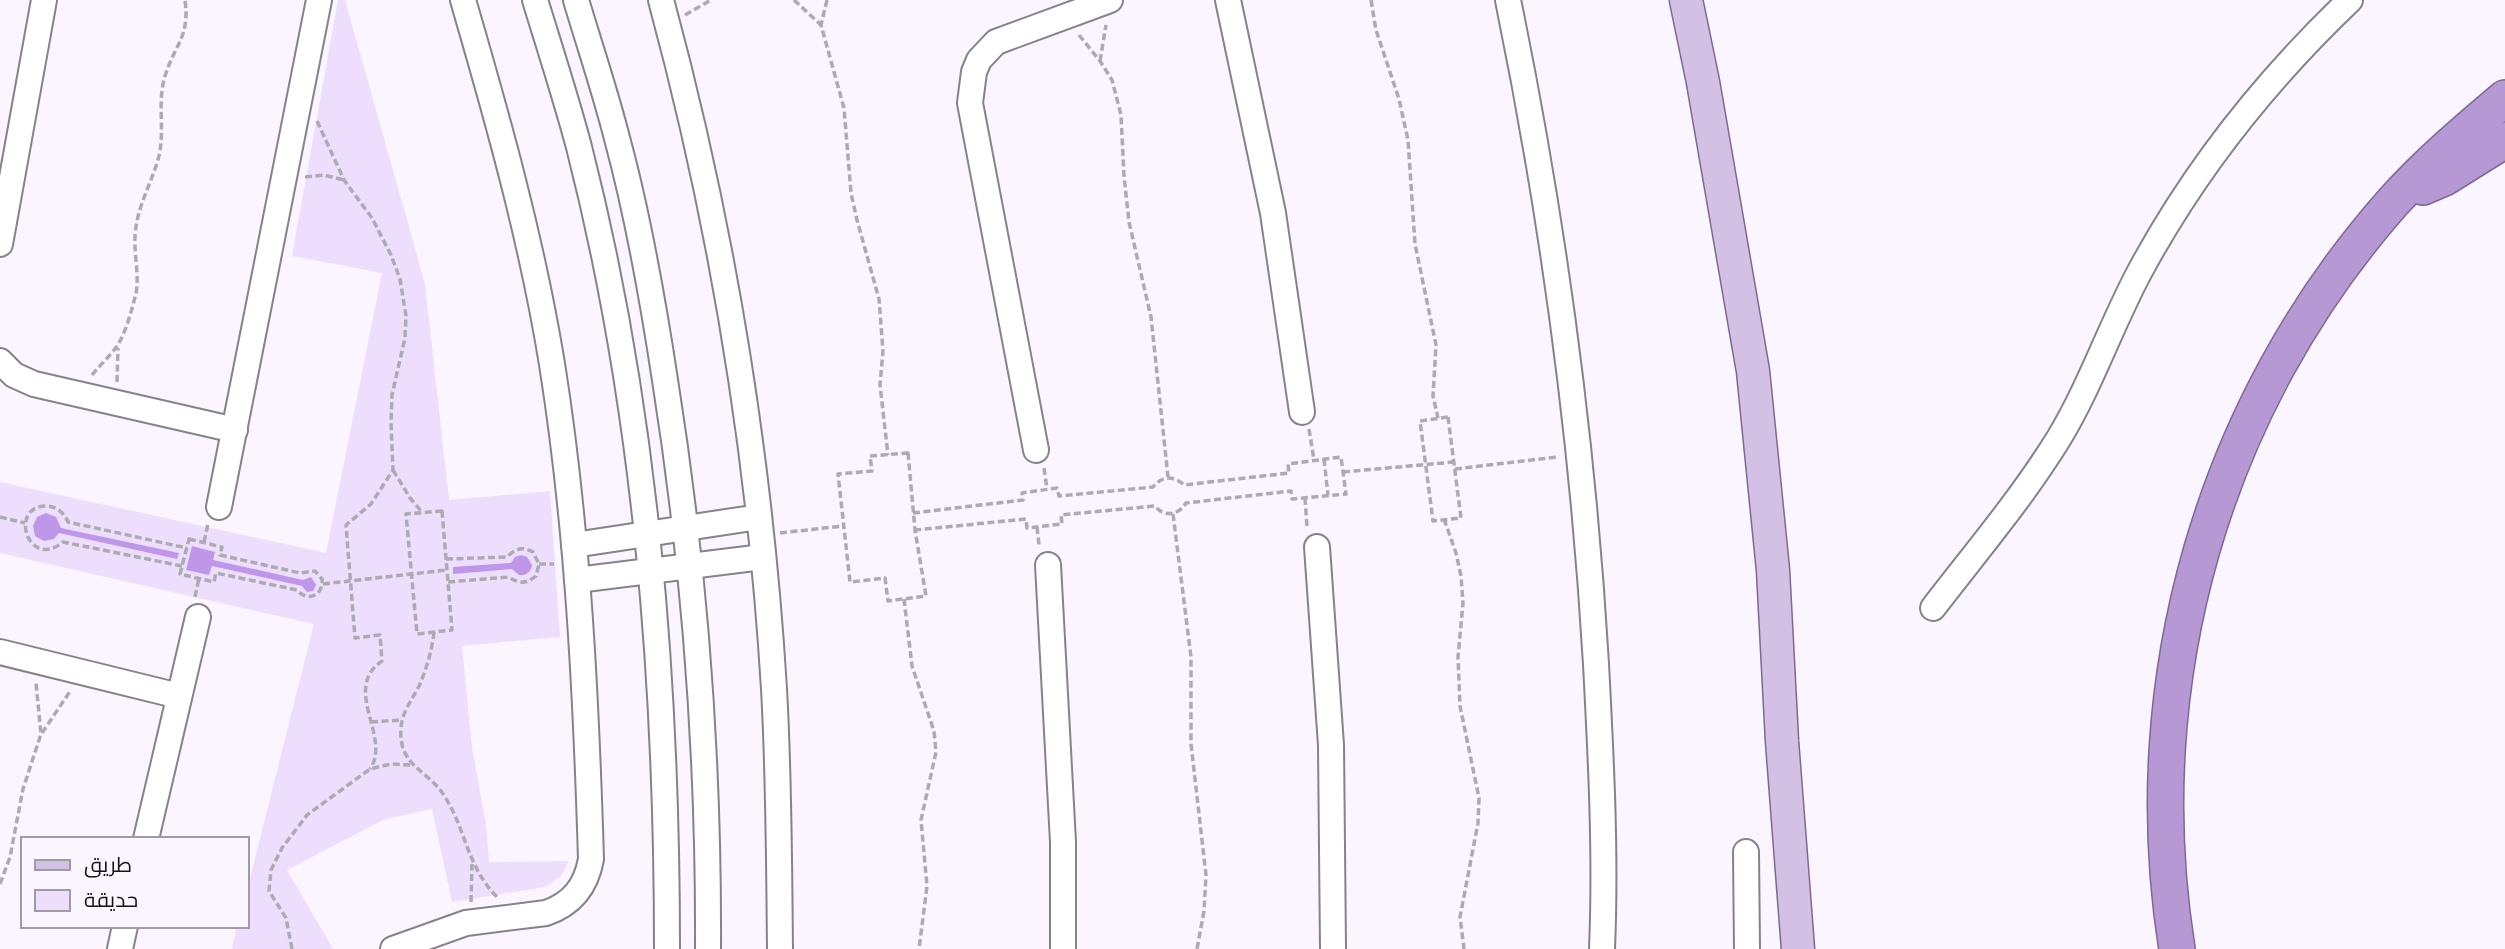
<svg xmlns="http://www.w3.org/2000/svg" width="2505" height="949" viewBox="0 0 2505 949" font-family="'Asap Condensed',Cairo,sans-serif">
<style>
.green{fill:#eddefe}
.water{fill:#bf97e8}
.lines{fill:none;stroke-linecap:round;stroke-linejoin:round}
.minor-casing{stroke:#86828a;stroke-width:28}
.major-casing{stroke:#7d6a92;stroke-width:35}
.highway-casing{stroke:#7d6a92;stroke-width:38}
.path{stroke:#adaab1;stroke-width:3.5;stroke-dasharray:7 3.5;stroke-linecap:butt}
.minor{stroke:#fff;stroke-width:24}
.major{stroke:#d3c1e5;stroke-width:32}
.highway{stroke:#b598d4;stroke-width:35}
</style>
<rect width="100%" height="100%" fill="#faf5ff"/>
<polygon class="green" points="338,0 345,0 425,284 449,500 550,491 560,637 462,646 472,748 486,824 489,862 569,861 561,876 545,887 452,902 432,809 383,820 287,870 333,949 232,949 237,926 247,926 247,890 314,624 0,553 0,482 326,553 382,273 292,256"/>
<g class="water">
<polygon points="46,513 56,517 61,528 179,553 177,559 59,533 54,539 44,541 35,536 33,526 37,517"/>
<polygon points="192,546 215,552 213,560 303,580 311,577 316,585 313,591 307,592 302,586 212,566 209,575 186,570"/>
<path d="M521,555L527,557L532,565C531,572 526,576 519,575L512,569L453,574V567L511,563L515,557Z"/>
</g>
<g class="lines">
<g class="minor-casing">
<g id="minor">
<path d="M535,0C550,49 566,98 579,147C646,409 667,680 667,949"/>
<path d="M576,0C590,47 606,94 618,142C639,220 653,301 665,380C695,569 709,758 708,949"/>
<path d="M661,0C722,225 760,457 774,689C779,776 779,862 780,949"/>
<polyline points="1228,0 1273,213 1302,412"/>
<path d="M1508,0C1553,219 1583,441 1596,664C1601,759 1606,854 1602,949"/>
<polyline points="0,244 44,0"/>
<polyline points="0,361 14,375 34,384 235,430"/>
<polyline points="1036,450 970,103 974,72 979,60 996,42 1110,0"/>
<polyline points="219,507 319,0"/>
<polyline points="574,545 759,517"/>
<polyline points="1317,547 1331,745 1333,949"/>
<polyline points="1048,565 1063,842 1063,949"/>
<polyline points="577,580 763,557"/>
<path d="M1933,608C1976,552 2022,498 2059,438C2091,385 2111,325 2140,271C2195,169 2266,80 2350,0"/>
<polyline points="0,652 179,696"/>
<polyline points="146,839 198,617"/>
<polyline points="1746,852 1747,949"/>
<polyline points="120,949 125,926"/>
<path d="M393,949L466,923L546,913C572,904 586,887 591,859C586,694 578,528 552,364C532,241 498,120 463,0"/>
</g>
</g>
<g class="major-casing">
<polyline id="major" points="1686,0 1703,82 1753,371 1773,570 1782,741 1798,949"/>
</g>
<g class="highway-casing">
<g id="highway">
<polyline points="2423,187 2444,178 2505,140"/>
<path d="M2177,949C2134,681 2213,405 2393,202C2427,164 2466,131 2505,98"/>
</g>
</g>
<g class="path">
<polyline points="794,0 821,25"/>
<polyline points="827,0 821,25 844,108 851,193 857,220 879,299 883,351 880,385 888,455"/>
<polyline points="1371,0 1376,30 1399,99 1408,140 1415,244 1436,345 1433,396 1438,418"/>
<polyline points="685,15 711,0"/>
<polyline points="1079,35 1100,61 1112,80 1121,115 1124,176 1129,222 1151,317 1168,477"/>
<polyline points="1100,61 1106,25"/>
<path d="M317,121L344,180L372,218L391,255L400,279L406,316L405,338L392,395L391,423L393,470L371,504L346,525L355,638L380,635L382,661C341,689 392,737 370,769"/>
<polyline points="305,177 324,175 344,180"/>
<path d="M92,375C100,365 110,356 117,346C125,334 130,316 134,301C141,280 134,259 135,237C136,208 152,183 159,156C165,129 157,102 165,76C175,44 190,37 185,0"/>
<polyline points="117,382 118,348"/>
<polygon points="1448,417 1461,518 1433,521 1420,421"/>
<polyline points="1309,429 1314,460"/>
<polygon points="908,453 915,530 926,596 888,601 885,578 850,582 838,474 872,471 870,456"/>
<polyline points="1324,459 1328,495"/>
<polyline points="1044,468 1047,489"/>
<polyline points="1455,469 1557,457"/>
<polyline points="393,470 410,498 422,512"/>
<polyline points="1343,472 1454,462"/>
<polyline points="1305,498 1307,527"/>
<polygon points="442,511 452,630 417,634 406,514"/>
<path d="M913,513L1023,500L1022,493L1057,488L1059,496L1153,487C1162,476 1173,475 1184,485L1289,473L1288,464L1341,457L1346,494L1292,499L1291,491L1186,503C1178,516 1164,517 1155,506L1061,515L1062,524L1027,528L1026,519L915,530"/>
<polyline points="1173,514 1191,657 1191,744 1206,875 1204,911 1197,949"/>
<polyline points="0,517 25,523"/>
<polyline points="1444,519 1456,553 1461,576 1463,603 1458,657 1460,706 1479,798 1478,823 1460,917 1464,949"/>
<polyline points="1037,527 1039,545"/>
<polyline points="780,533 843,526"/>
<path d="M189,539L222,547L220,555L300,573L315,571L322,579C324,595 308,603 297,590L216,573L214,582L180,574Z"/>
<polyline points="204,542 208,524"/>
<path d="M446,559L507,557C515,549 522,546 533,552L539,564L536,576C526,584 519,584 509,577L448,582"/>
<polyline points="539,564 554,564"/>
<path d="M182,566L63,542C28,571 8,506 46,506C57,506 64,513 68,522L187,548"/>
<polyline points="323,584 447,570"/>
<polyline points="195,597 199,578"/>
<polyline points="904,599 912,666 934,731 936,752 921,820 927,886 919,949"/>
<path d="M434,632C432,650 427,667 420,684C413,699 402,711 401,728C398,767 428,769 445,797C467,832 466,865 497,897"/>
<polyline points="371,722 402,720"/>
<polyline points="42,733 71,690"/>
<polyline points="0,884 10,857 23,789 41,734 36,683"/>
<polyline points="471,902 472,864"/>
<polyline points="292,949 286,918 269,891 271,870 282,848 307,815 370,769 391,764 410,765"/>
</g>
<use href="#minor" class="minor"/>
<use href="#major" class="major"/>
<use href="#highway" class="highway"/>
</g>
<rect x="21" y="837" width="228" height="91" fill="#faf5ff" stroke="#9e9ba2" stroke-width="2"/>
<rect x="35" y="860" width="35" height="10" fill="#d3c1e5" stroke="#9e9ba2" stroke-width="2"/>
<text x="84" y="872" font-size="21" fill="#151417">طريق</text>
<rect x="35" y="890" width="35" height="21" fill="#eddefe" stroke="#9e9ba2" stroke-width="2"/>
<text x="84" y="907" font-size="21" fill="#151417">حديقة</text>
</svg>
